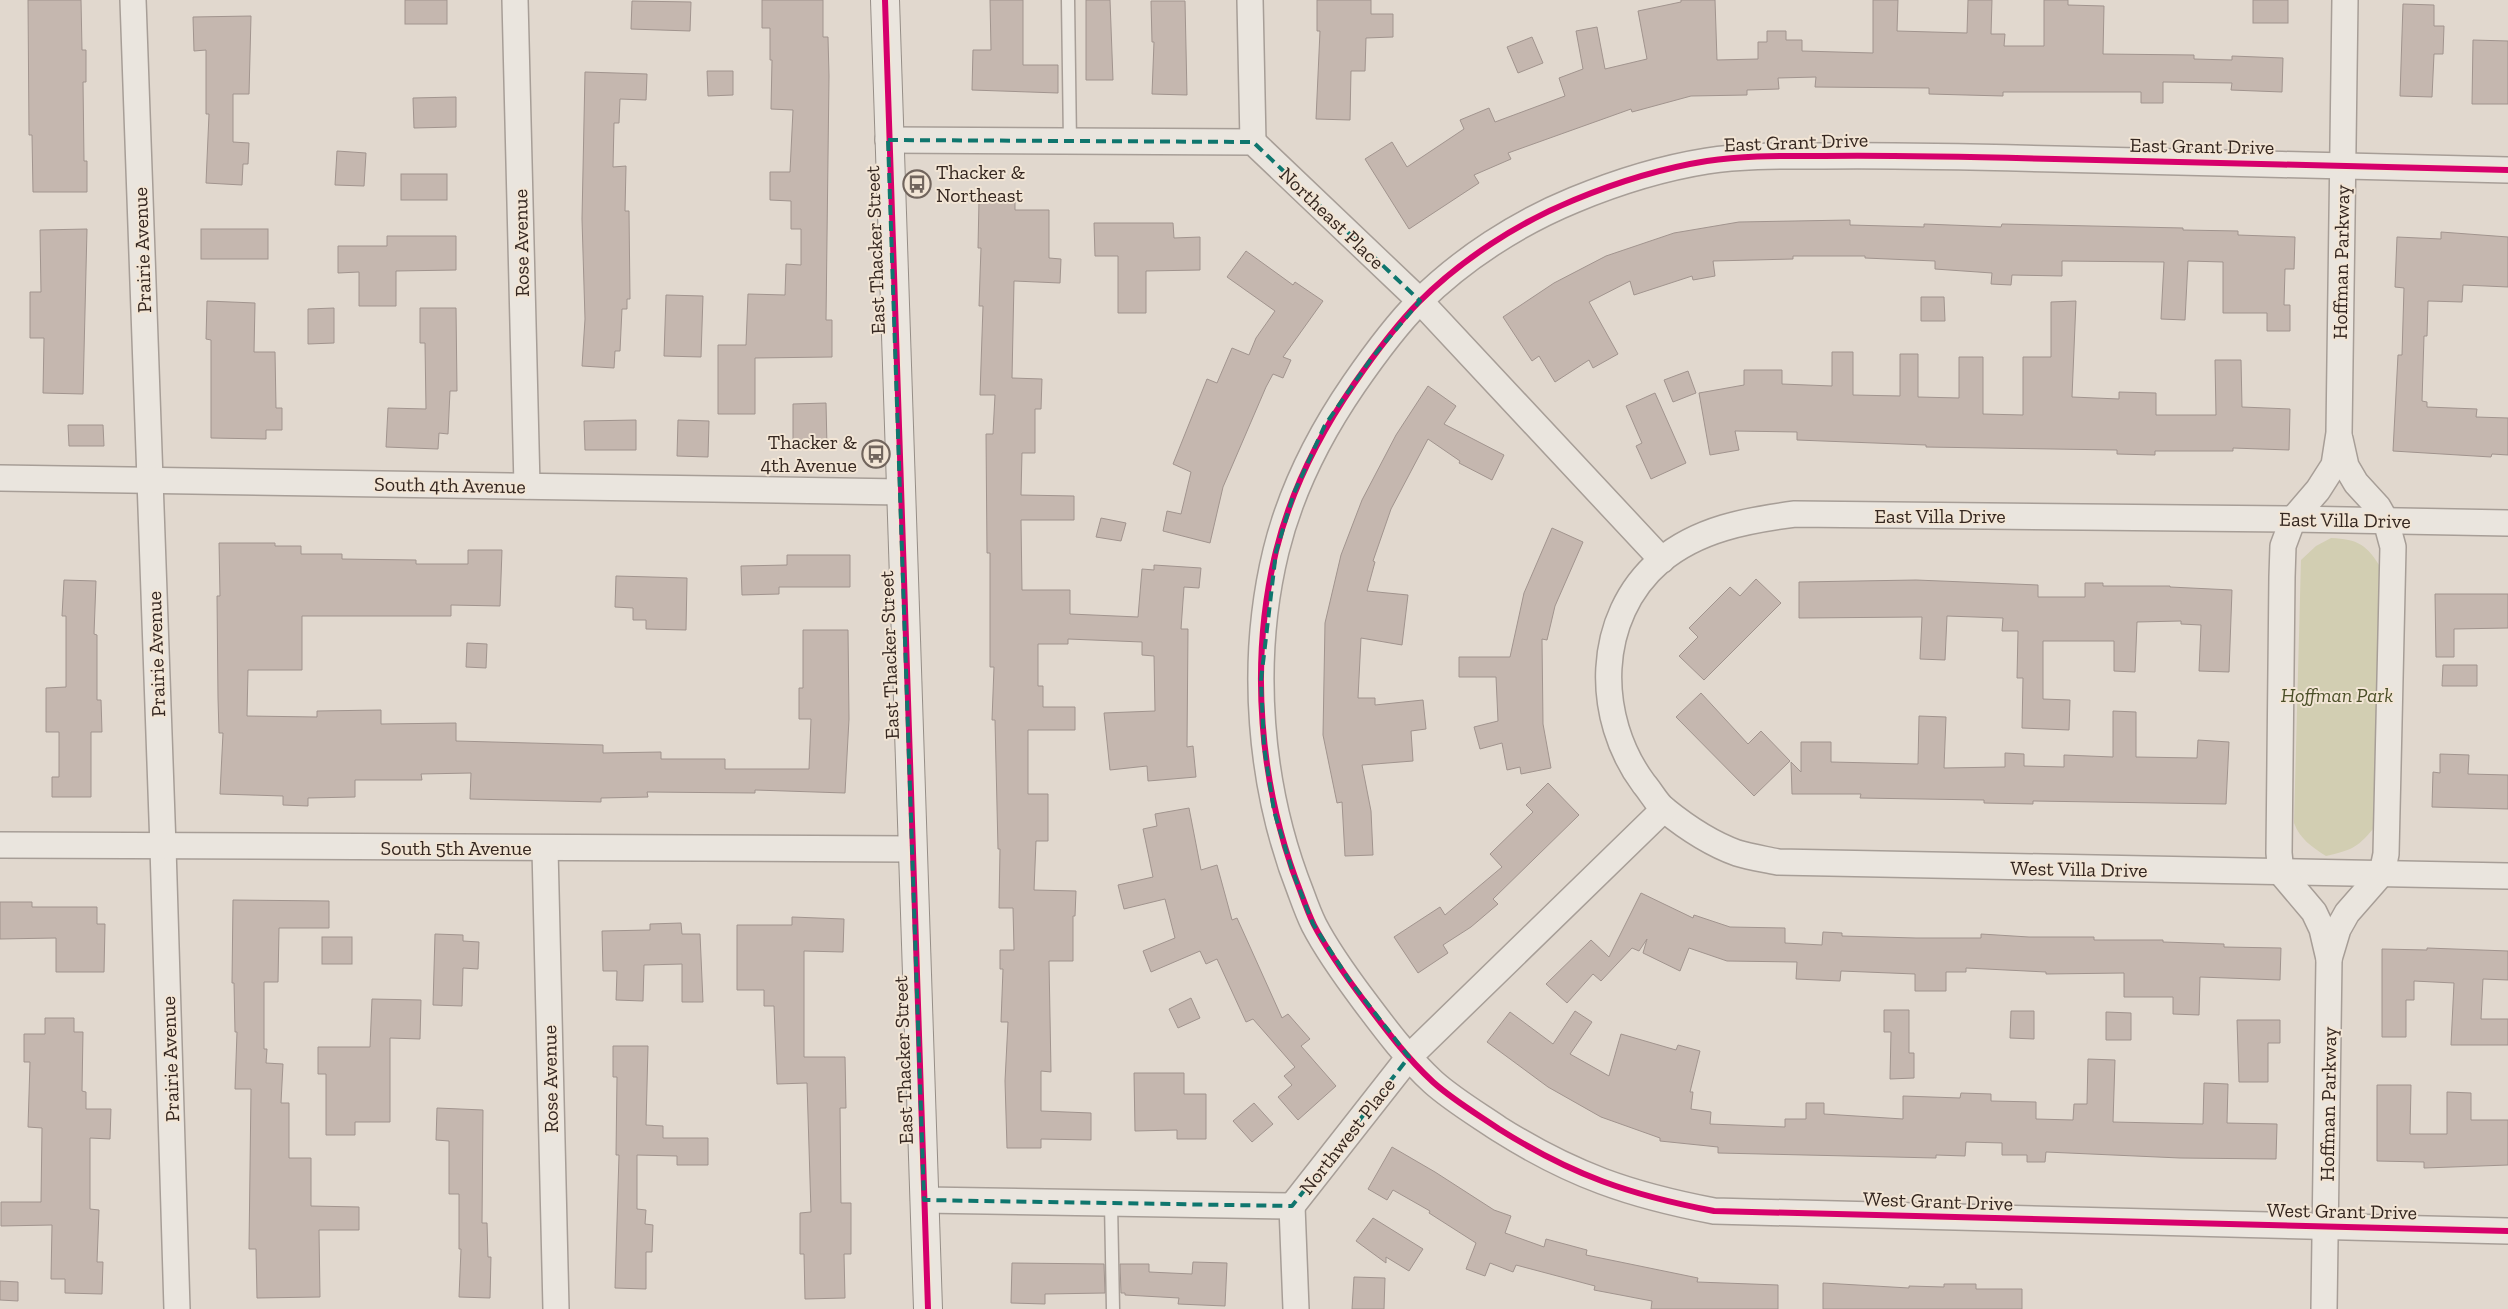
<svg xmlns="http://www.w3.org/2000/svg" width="2508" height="1309" viewBox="0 0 2508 1309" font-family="'Zilla Slab',serif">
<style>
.green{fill:#d2ceb2}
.building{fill:#c5b7af;stroke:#a1948e}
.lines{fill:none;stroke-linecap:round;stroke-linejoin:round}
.lane-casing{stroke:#a79e97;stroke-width:15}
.street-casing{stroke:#a79e97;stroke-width:28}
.secondary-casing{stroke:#968e87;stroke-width:30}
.lane{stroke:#eae5de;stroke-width:12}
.street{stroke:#eae5de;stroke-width:25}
.secondary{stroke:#eae5de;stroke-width:28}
.cycleway-casing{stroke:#f2e5d5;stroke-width:9}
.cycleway{stroke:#d6006c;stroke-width:6}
.marked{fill:none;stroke:#0f766e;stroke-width:4;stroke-dasharray:10 6;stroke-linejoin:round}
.labels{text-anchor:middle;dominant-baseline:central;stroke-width:4;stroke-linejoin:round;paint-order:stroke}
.street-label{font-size:20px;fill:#352720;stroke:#f2e5d5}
.poi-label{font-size:20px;fill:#352720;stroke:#f2e5d5;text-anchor:start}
.park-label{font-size:20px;font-style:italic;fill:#4b4f28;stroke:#f2e5d5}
</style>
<rect width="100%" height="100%" fill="#e1d8ce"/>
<path class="green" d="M2331,538C2358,539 2367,545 2381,568L2373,829C2356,849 2351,850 2326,856C2312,847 2300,839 2294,823L2301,560L2316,546Z"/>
<g class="building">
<polygon points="28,0 81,0 82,50 86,50 86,82 83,82 84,161 87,161 87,192 33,192 32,135 29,135"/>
<rect x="405" y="0" width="42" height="24"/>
<polygon points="762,0 823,0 823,37 828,37 829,76 826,320 832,320 832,357 755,358 755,414 718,414 718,345 746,345 748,294 785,295 786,264 801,265 801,229 791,229 791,201 770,200 770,172 790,172 793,110 771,109 772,60 770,60 770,28 762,28"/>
<polygon points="990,0 1023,0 1023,65 1058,65 1058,93 972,90 973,50 991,50"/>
<polygon points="1086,0 1110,0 1113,80 1086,80"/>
<polygon points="1317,0 1371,0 1371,14 1393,14 1393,37 1366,38 1365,71 1351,71 1350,120 1316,119 1320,31 1317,31"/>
<polygon points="1681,0 1715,0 1717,60 1758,59 1758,42 1767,42 1767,31 1786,31 1786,40 1802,40 1802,51 1873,53 1873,0 1898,0 1897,31 1967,33 1968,0 1992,0 1991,34 2005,34 2004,46 2044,46 2044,0 2068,0 2068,5 2104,6 2103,54 2194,55 2194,59 2232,60 2232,56 2283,58 2282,92 2231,90 2232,83 2163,82 2163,103 2141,103 2141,92 2003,92 2003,96 1929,94 1929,88 1815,87 1816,77 1778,78 1779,89 1747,90 1747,95 1691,96 1632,112 1631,109 1508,153 1511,159 1474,175 1479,183 1409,229 1365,159 1392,142 1407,167 1464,129 1460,120 1489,108 1495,122 1565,96 1559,78 1583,69 1576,31 1597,27 1605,69 1647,59 1638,11 1681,2"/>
<rect x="2253" y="0" width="35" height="23"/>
<polygon points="632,1 691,2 690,31 631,29"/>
<polygon points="1151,1 1185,1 1187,95 1152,94 1154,42 1152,42"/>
<polygon points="2403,4 2434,5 2434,26 2444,26 2443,54 2434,54 2432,97 2400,96"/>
<polygon points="251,16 249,94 233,94 233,142 249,143 248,164 243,164 242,185 206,183 209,114 206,114 206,50 194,51 193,17"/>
<polygon points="1532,37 1543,63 1518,73 1507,47"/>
<polygon points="2473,40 2508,41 2508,104 2472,104"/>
<polygon points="707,71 733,71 733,95 708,96"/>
<polygon points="585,72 647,74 646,100 620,99 619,123 614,123 613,167 626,166 625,211 629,211 630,299 627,299 627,309 622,309 620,351 615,351 614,368 582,366 585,319 582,219"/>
<polygon points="456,97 456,127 414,128 413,98"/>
<polygon points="337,151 366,153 364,186 335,185"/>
<rect x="401" y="174" width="46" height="26"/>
<polygon points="979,200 1015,200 1015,210 1049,210 1049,258 1061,259 1060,283 1014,281 1012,378 1042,379 1041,409 1035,409 1035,453 1022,453 1021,495 1074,496 1074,520 1021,520 1022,590 1070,590 1070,614 1138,617 1142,569 1154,570 1154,565 1201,568 1199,588 1184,587 1181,629 1188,629 1187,747 1193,746 1196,777 1148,781 1147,766 1110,770 1104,713 1155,711 1154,656 1142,655 1142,642 1068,639 1068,644 1038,644 1038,686 1043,686 1043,707 1075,707 1075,730 1028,730 1028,794 1048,794 1048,841 1036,841 1034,890 1076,891 1075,916 1073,916 1073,961 1049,961 1051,1072 1041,1071 1041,1111 1091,1113 1091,1140 1041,1139 1041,1148 1007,1148 1005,1081 1008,1022 1001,1022 1003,969 1000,969 1000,950 1014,950 1013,908 999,908 1000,849 998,849 995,720 992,720 994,667 990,667 990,553 987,553 986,434 993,434 995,395 980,395 983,306 979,306 981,248 978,248"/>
<polygon points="1850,220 1850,225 1924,227 1924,224 2001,227 2002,224 2183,228 2183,230 2238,231 2238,235 2295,237 2294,269 2285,269 2284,305 2290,305 2290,331 2267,331 2267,313 2223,313 2223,262 2188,261 2185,320 2161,319 2164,262 2062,261 2062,276 2012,275 2011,285 1991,284 1992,273 1935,269 1935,261 1865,258 1865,256 1793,256 1793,259 1713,261 1715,276 1693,280 1692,276 1634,295 1630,281 1589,302 1618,354 1593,368 1589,360 1555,382 1539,356 1532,361 1503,317 1554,283 1606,256 1674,233 1739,222"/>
<polygon points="1094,223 1173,223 1174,238 1200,237 1200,270 1146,271 1146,313 1118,313 1118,256 1095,256"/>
<polygon points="87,229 83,394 43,393 44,338 30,338 30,292 41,292 40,230"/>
<rect x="201" y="229" width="67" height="30"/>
<polygon points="2441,232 2508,237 2508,287 2463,285 2462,302 2428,301 2427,336 2424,336 2422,401 2427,402 2427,407 2477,409 2476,417 2508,418 2508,455 2492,454 2491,457 2393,451 2398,355 2402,355 2404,288 2395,287 2397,237 2441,239"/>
<polygon points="387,236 456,236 456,270 396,271 396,306 359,306 359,272 338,273 338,246 387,246"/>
<polygon points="1246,251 1293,285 1295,282 1323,301 1283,357 1291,360 1283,378 1273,374 1266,387 1223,487 1210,543 1163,531 1167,511 1181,514 1191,472 1173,464 1207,379 1217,383 1232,348 1249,355 1256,338 1275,311 1227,277"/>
<polygon points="666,295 703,296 701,357 664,356"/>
<polygon points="1921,297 1944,297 1945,321 1921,321"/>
<polygon points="207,301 255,303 254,352 275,352 276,408 282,408 282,430 266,430 266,439 211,438 211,340 206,339"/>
<polygon points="2076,301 2072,397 2119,399 2119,392 2156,393 2156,415 2216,415 2215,360 2241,360 2242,407 2290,409 2289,450 2233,448 2233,451 2155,451 2155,455 2117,454 2117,450 1926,447 1926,445 1797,440 1797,432 1735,431 1739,450 1710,455 1699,393 1744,385 1744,370 1782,370 1782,384 1832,386 1832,352 1853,352 1853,395 1900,396 1900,354 1918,354 1918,397 1959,398 1959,357 1983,357 1983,414 2023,415 2023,357 2051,357 2051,302"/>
<polygon points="334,308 334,343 308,344 308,309"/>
<polygon points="420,308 456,308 457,391 450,391 448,434 439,433 438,449 386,447 388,408 426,409 425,343 420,343"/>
<polygon points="1688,371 1696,393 1673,402 1664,380"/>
<polygon points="1428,386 1456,406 1444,424 1504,455 1492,480 1459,463 1460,461 1428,439 1391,509 1373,561 1375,562 1367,591 1408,595 1402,645 1361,638 1358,698 1375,698 1375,705 1423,700 1426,729 1411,731 1413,761 1362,765 1371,811 1373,855 1345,856 1342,802 1337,803 1323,735 1325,623 1341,555 1362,500 1396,435"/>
<polygon points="1655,393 1686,463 1651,479 1636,446 1642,443 1626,406"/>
<polygon points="826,403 827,447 793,447 793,404"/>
<polygon points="636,420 636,450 585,450 584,421"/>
<polygon points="678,420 709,421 708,457 677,456"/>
<polygon points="68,425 103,425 104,446 69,446"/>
<polygon points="1101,518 1126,523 1121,541 1096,537"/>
<polygon points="1552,528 1583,542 1555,606 1547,640 1542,639 1543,724 1551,768 1521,774 1520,767 1507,770 1502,743 1480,749 1474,727 1498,721 1496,677 1459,677 1459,657 1510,657 1524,593"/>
<polygon points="219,543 275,543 275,546 301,546 301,554 342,554 342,559 416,560 416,564 468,564 468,550 502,550 500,606 451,605 451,616 302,616 302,670 248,670 247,716 317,717 317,711 381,710 381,724 456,723 456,741 603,745 603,753 661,752 661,759 725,759 725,769 809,769 811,719 799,719 799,688 803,688 803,630 848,630 849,719 845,793 755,790 755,793 647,792 648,797 601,798 601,802 470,799 471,773 421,774 422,780 355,780 355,797 308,798 308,806 283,805 283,796 220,794 223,733 219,733 218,698 217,596 220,596"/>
<polygon points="787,555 850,555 850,587 779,587 779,594 742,595 741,566 787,565"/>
<polygon points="616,576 687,578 686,630 646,629 646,620 633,620 633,608 615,607"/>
<polygon points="1756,579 1781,603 1704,680 1679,656 1698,637 1689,628 1730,587 1740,596"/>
<polygon points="64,580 96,581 94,634 97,635 97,700 101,700 102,732 91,732 91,797 52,797 52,777 59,777 59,732 46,732 46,688 66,687 66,616 62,616"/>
<polygon points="1916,580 2038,585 2038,597 2085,597 2085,583 2103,583 2103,586 2170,586 2170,587 2232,590 2229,672 2199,671 2201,625 2181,624 2181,621 2137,622 2135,672 2114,671 2114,641 2043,641 2043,699 2070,700 2069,730 2022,728 2023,678 2017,678 2018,631 2002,631 2003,618 1947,616 1945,660 1920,659 1922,617 1799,618 1799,582"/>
<polygon points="2435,594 2508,594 2508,628 2454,629 2454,657 2436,657"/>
<polygon points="467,643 487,644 486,668 466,667"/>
<polygon points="2443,665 2477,665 2477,686 2442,686"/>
<polygon points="1701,693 1748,744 1761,731 1790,761 1754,796 1676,717"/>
<polygon points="2113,711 2136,712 2136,757 2197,758 2198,740 2229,742 2226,804 2033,801 2033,804 1984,803 1984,800 1860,798 1861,794 1792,794 1791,762 1801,772 1801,742 1831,742 1831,762 1918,764 1919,716 1946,717 1944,768 2005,767 2005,753 2024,754 2024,766 2064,767 2064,755 2113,757"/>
<polygon points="2440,754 2469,755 2468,774 2508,775 2508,809 2432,807 2433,772 2440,773"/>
<polygon points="1548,783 1579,815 1493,899 1498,904 1471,927 1443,945 1448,953 1418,973 1394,937 1440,907 1445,915 1502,867 1490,854 1533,812 1526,805"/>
<polygon points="1189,808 1201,870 1217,865 1232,920 1237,918 1282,1018 1288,1014 1310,1039 1301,1046 1336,1086 1298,1120 1278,1097 1292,1085 1284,1076 1295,1067 1253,1019 1246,1022 1217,959 1206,964 1200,951 1151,972 1143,951 1175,938 1165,899 1124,909 1118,885 1153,877 1143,829 1157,826 1155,814"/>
<polygon points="1641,893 1693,918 1694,915 1730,927 1785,928 1785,943 1822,945 1823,932 1842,933 1842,936 1916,938 1981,938 1981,934 2029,937 2094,937 2094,940 2163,940 2163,942 2224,944 2224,947 2281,948 2280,980 2200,977 2199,1015 2173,1014 2173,997 2124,997 2124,973 2046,974 2046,972 1966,968 1966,972 1946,972 1946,991 1915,991 1915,974 1841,971 1840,981 1796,979 1797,962 1727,961 1689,948 1680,971 1643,953 1647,939 1639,951 1632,948 1601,981 1593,974 1567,1003 1546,984 1591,940 1609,957"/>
<polygon points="233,900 329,901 329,928 279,928 278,982 264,982 264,1049 267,1049 266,1063 283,1064 281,1103 289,1103 289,1158 311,1158 311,1206 359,1207 359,1230 319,1230 320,1297 257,1298 256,1249 249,1249 251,1089 235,1089 237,1032 235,1032 234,983 232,983"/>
<polygon points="0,902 32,902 32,907 97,907 97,924 105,924 104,972 56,972 56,938 0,939"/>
<polygon points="792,917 844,919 843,952 804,951 804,1057 845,1057 846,1108 840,1108 841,1203 851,1203 851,1254 844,1254 845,1298 805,1299 804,1254 800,1254 800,1213 811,1212 807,1083 777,1084 774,1006 764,1006 764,990 737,990 737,925 792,925"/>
<polygon points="681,923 682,934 700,934 703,1002 682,1002 682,964 644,965 643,1001 616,1000 617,971 603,971 602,931 650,930 650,924"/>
<polygon points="435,934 463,935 463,941 479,942 478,969 463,968 462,1006 433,1005"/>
<rect x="322" y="937" width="30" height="27"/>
<polygon points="2427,948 2508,951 2508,980 2483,979 2481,1019 2508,1019 2508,1045 2451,1045 2454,983 2414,981 2414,1000 2406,1000 2406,1037 2382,1037 2382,949 2427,950"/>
<polygon points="1191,998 1200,1018 1178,1028 1169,1009"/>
<polygon points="372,999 421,1000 420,1039 390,1038 390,1122 355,1122 355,1135 326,1135 326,1074 318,1074 318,1047 370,1047"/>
<polygon points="1884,1010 1909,1010 1909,1053 1914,1053 1914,1078 1890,1079 1891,1032 1884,1032"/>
<polygon points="1575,1011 1592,1022 1570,1054 1609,1076 1621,1034 1676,1050 1678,1045 1700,1051 1690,1092 1693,1092 1691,1109 1711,1112 1710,1124 1785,1127 1785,1119 1806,1119 1806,1103 1824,1103 1824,1114 1903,1119 1903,1096 1960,1098 1961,1093 1991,1094 1991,1101 2036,1102 2036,1119 2073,1120 2074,1104 2087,1104 2088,1059 2115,1060 2113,1122 2203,1124 2204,1083 2228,1084 2227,1123 2277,1124 2276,1159 2180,1158 2046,1152 2045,1162 2027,1162 2027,1155 2002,1155 2002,1143 1966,1142 1965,1156 1936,1155 1936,1158 1718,1153 1718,1147 1660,1141 1660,1138 1601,1117 1548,1087 1487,1042 1510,1012 1553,1044"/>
<polygon points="2011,1011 2034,1011 2034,1039 2010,1038"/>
<polygon points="2106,1012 2131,1013 2131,1040 2106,1040"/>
<polygon points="45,1018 74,1018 74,1032 83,1032 82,1091 86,1092 86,1109 111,1109 110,1139 90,1138 90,1209 99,1210 97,1262 103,1262 102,1294 65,1293 65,1279 51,1279 52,1225 1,1226 1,1202 41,1202 42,1128 28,1127 30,1062 24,1062 24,1034 45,1034"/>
<polygon points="2237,1020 2280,1020 2280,1043 2268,1043 2268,1082 2239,1082"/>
<polygon points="613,1046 648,1046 646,1125 663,1126 663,1138 708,1138 708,1165 677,1165 677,1156 637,1155 637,1209 646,1210 645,1224 653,1225 652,1252 646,1252 646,1289 615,1288 619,1155 616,1155 617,1077 613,1077"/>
<polygon points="1134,1073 1184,1073 1184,1094 1206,1094 1206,1139 1177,1139 1177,1130 1135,1131"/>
<polygon points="2377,1085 2411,1085 2410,1134 2447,1134 2447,1092 2471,1093 2471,1120 2508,1120 2508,1165 2424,1168 2424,1162 2377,1161"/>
<polygon points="1254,1103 1273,1124 1252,1142 1233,1121"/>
<polygon points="437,1108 483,1110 482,1223 487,1223 488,1257 491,1257 490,1298 459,1297 461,1249 459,1249 459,1194 449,1194 449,1141 436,1140"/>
<polygon points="1392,1147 1435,1172 1494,1210 1511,1216 1505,1233 1544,1247 1546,1239 1587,1250 1586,1255 1698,1278 1697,1282 1778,1285 1778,1309 1651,1309 1652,1301 1594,1290 1595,1286 1516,1265 1513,1272 1490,1263 1485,1276 1466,1269 1476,1243 1429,1213 1430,1211 1393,1190 1387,1200 1368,1189"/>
<polygon points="1373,1218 1423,1249 1409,1271 1386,1257 1386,1263 1356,1241"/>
<polygon points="1193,1262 1227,1263 1225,1306 1178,1304 1179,1298 1125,1295 1125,1293 1121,1293 1120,1264 1149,1264 1149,1272 1192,1274"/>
<polygon points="1012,1263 1104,1264 1105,1293 1045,1294 1045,1304 1011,1303"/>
<polygon points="1354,1277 1385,1278 1384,1309 1352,1309"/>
<polygon points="0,1281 18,1282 18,1301 0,1300"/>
<polygon points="1823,1283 1909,1288 1909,1286 1944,1287 1944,1284 1976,1284 1976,1289 2022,1289 2022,1309 1823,1309"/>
</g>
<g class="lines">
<g class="lane-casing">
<g id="lane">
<polyline points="1068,0 1070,143"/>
<polyline points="1111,1203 1113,1309"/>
</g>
</g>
<g class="street-casing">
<g id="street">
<polyline points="133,0 163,847 177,1309"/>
<polyline points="515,0 527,486"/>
<polyline points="1250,0 1253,142"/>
<polyline points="888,140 1253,142 1420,301 1662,560"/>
<path d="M2508,170C2357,166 2206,163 2055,159C1978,157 1901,155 1823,156C1784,156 1745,155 1707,161C1663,168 1615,183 1574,200C1518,223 1462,259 1419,302C1395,326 1374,355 1354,384C1319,435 1291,490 1276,551C1249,662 1259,787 1301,893C1305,904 1309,915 1314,925C1328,952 1347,978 1365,1002C1386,1030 1407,1058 1433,1082C1453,1100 1477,1114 1499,1129C1572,1175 1630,1195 1714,1211L2508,1231"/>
<polyline points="0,478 901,492"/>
<path d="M2508,523L2293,519L1795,514C1748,520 1698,529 1660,561C1595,617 1594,717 1644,784C1651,792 1657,804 1665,810C1686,827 1712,844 1737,853C1750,857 1764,859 1778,862L2508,876"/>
<polyline points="0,845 912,849"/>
<polyline points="545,849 556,1309"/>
<polyline points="2329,959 2338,929 2347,913 2382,873 2386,854 2393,547 2386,521 2378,507 2356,483 2346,466 2340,439"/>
<polyline points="924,1200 1292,1206"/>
<polyline points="1292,1206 1409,1057 1664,809"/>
<polyline points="1292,1206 1296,1309"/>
<polyline points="2324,1309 2329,959 2322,929 2314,912 2281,873 2279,853 2282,577 2283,546 2293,519 2318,490 2334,465 2339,433 2345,0"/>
</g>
</g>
<g class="secondary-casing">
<polyline id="secondary" points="885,0 928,1309"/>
</g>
<use href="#lane" class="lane"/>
<use href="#street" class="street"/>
<use href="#secondary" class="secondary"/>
<g class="cycleway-casing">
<g id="cycleway">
<polyline points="885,0 928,1309"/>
<path d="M2508,170C2357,166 2206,163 2055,159C1978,157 1901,155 1823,156C1784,156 1745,155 1707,161C1663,168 1615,183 1574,200C1518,223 1462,259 1419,302C1395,326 1374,355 1354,384C1319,435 1291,490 1276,551C1249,662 1259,787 1301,893C1305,904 1309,915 1314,925C1328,952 1347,978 1365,1002C1386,1030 1407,1058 1433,1082C1453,1100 1477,1114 1499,1129C1572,1175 1630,1195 1714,1211L2508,1231"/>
</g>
</g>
<use href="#cycleway" class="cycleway"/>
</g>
<path class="marked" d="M888,140L1253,142L1420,301L1371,359L1325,425L1294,493L1276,552L1261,680L1264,747L1274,811L1292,870L1313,924L1350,981L1409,1057L1292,1206L924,1200Z"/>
<defs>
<g id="bus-ring" transform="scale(1.4375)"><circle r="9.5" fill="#f2e5d5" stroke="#71655d" stroke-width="1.5"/><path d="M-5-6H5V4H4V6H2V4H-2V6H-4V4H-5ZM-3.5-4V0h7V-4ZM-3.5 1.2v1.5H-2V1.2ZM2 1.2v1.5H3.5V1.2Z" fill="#71655d"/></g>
</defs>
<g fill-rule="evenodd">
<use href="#bus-ring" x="917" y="184"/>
<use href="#bus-ring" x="876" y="454"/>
</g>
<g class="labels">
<g class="street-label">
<text transform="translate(1796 142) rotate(-2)">East Grant Drive</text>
<text transform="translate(2202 146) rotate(1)">East Grant Drive</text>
<text transform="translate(1332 218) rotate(44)">Northeast Place</text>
<text transform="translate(521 243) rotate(-91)">Rose Avenue</text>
<text transform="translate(142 250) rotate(-92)">Prairie Avenue</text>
<text transform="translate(875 250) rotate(-92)">East Thacker Street</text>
<text transform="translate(2341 262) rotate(-89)">Hoffman Parkway</text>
<text transform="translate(450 485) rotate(1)">South 4th Avenue</text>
<text x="1940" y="516">East Villa Drive</text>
<text transform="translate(2345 520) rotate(1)">East Villa Drive</text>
<text transform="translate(156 654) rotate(-92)">Prairie Avenue</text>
<text transform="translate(889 655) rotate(-92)">East Thacker Street</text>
<text x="456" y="848">South 5th Avenue</text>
<text transform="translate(2079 869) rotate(1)">West Villa Drive</text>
<text transform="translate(170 1059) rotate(-92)">Prairie Avenue</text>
<text transform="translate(903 1060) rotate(-92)">East Thacker Street</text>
<text transform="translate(550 1079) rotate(-91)">Rose Avenue</text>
<text transform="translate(2328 1104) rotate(-89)">Hoffman Parkway</text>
<text transform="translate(1347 1136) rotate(-52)">Northwest Place</text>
<text transform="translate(1938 1201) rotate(2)">West Grant Drive</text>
<text transform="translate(2342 1211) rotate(1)">West Grant Drive</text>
</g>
<g class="poi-label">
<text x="936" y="172">Thacker &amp;<tspan x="936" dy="23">Northeast</tspan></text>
<text x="857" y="442" text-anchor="end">Thacker &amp;<tspan x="857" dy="23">4th Avenue</tspan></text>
</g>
<g class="park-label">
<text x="2337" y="695">Hoffman Park</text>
</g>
</g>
</svg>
